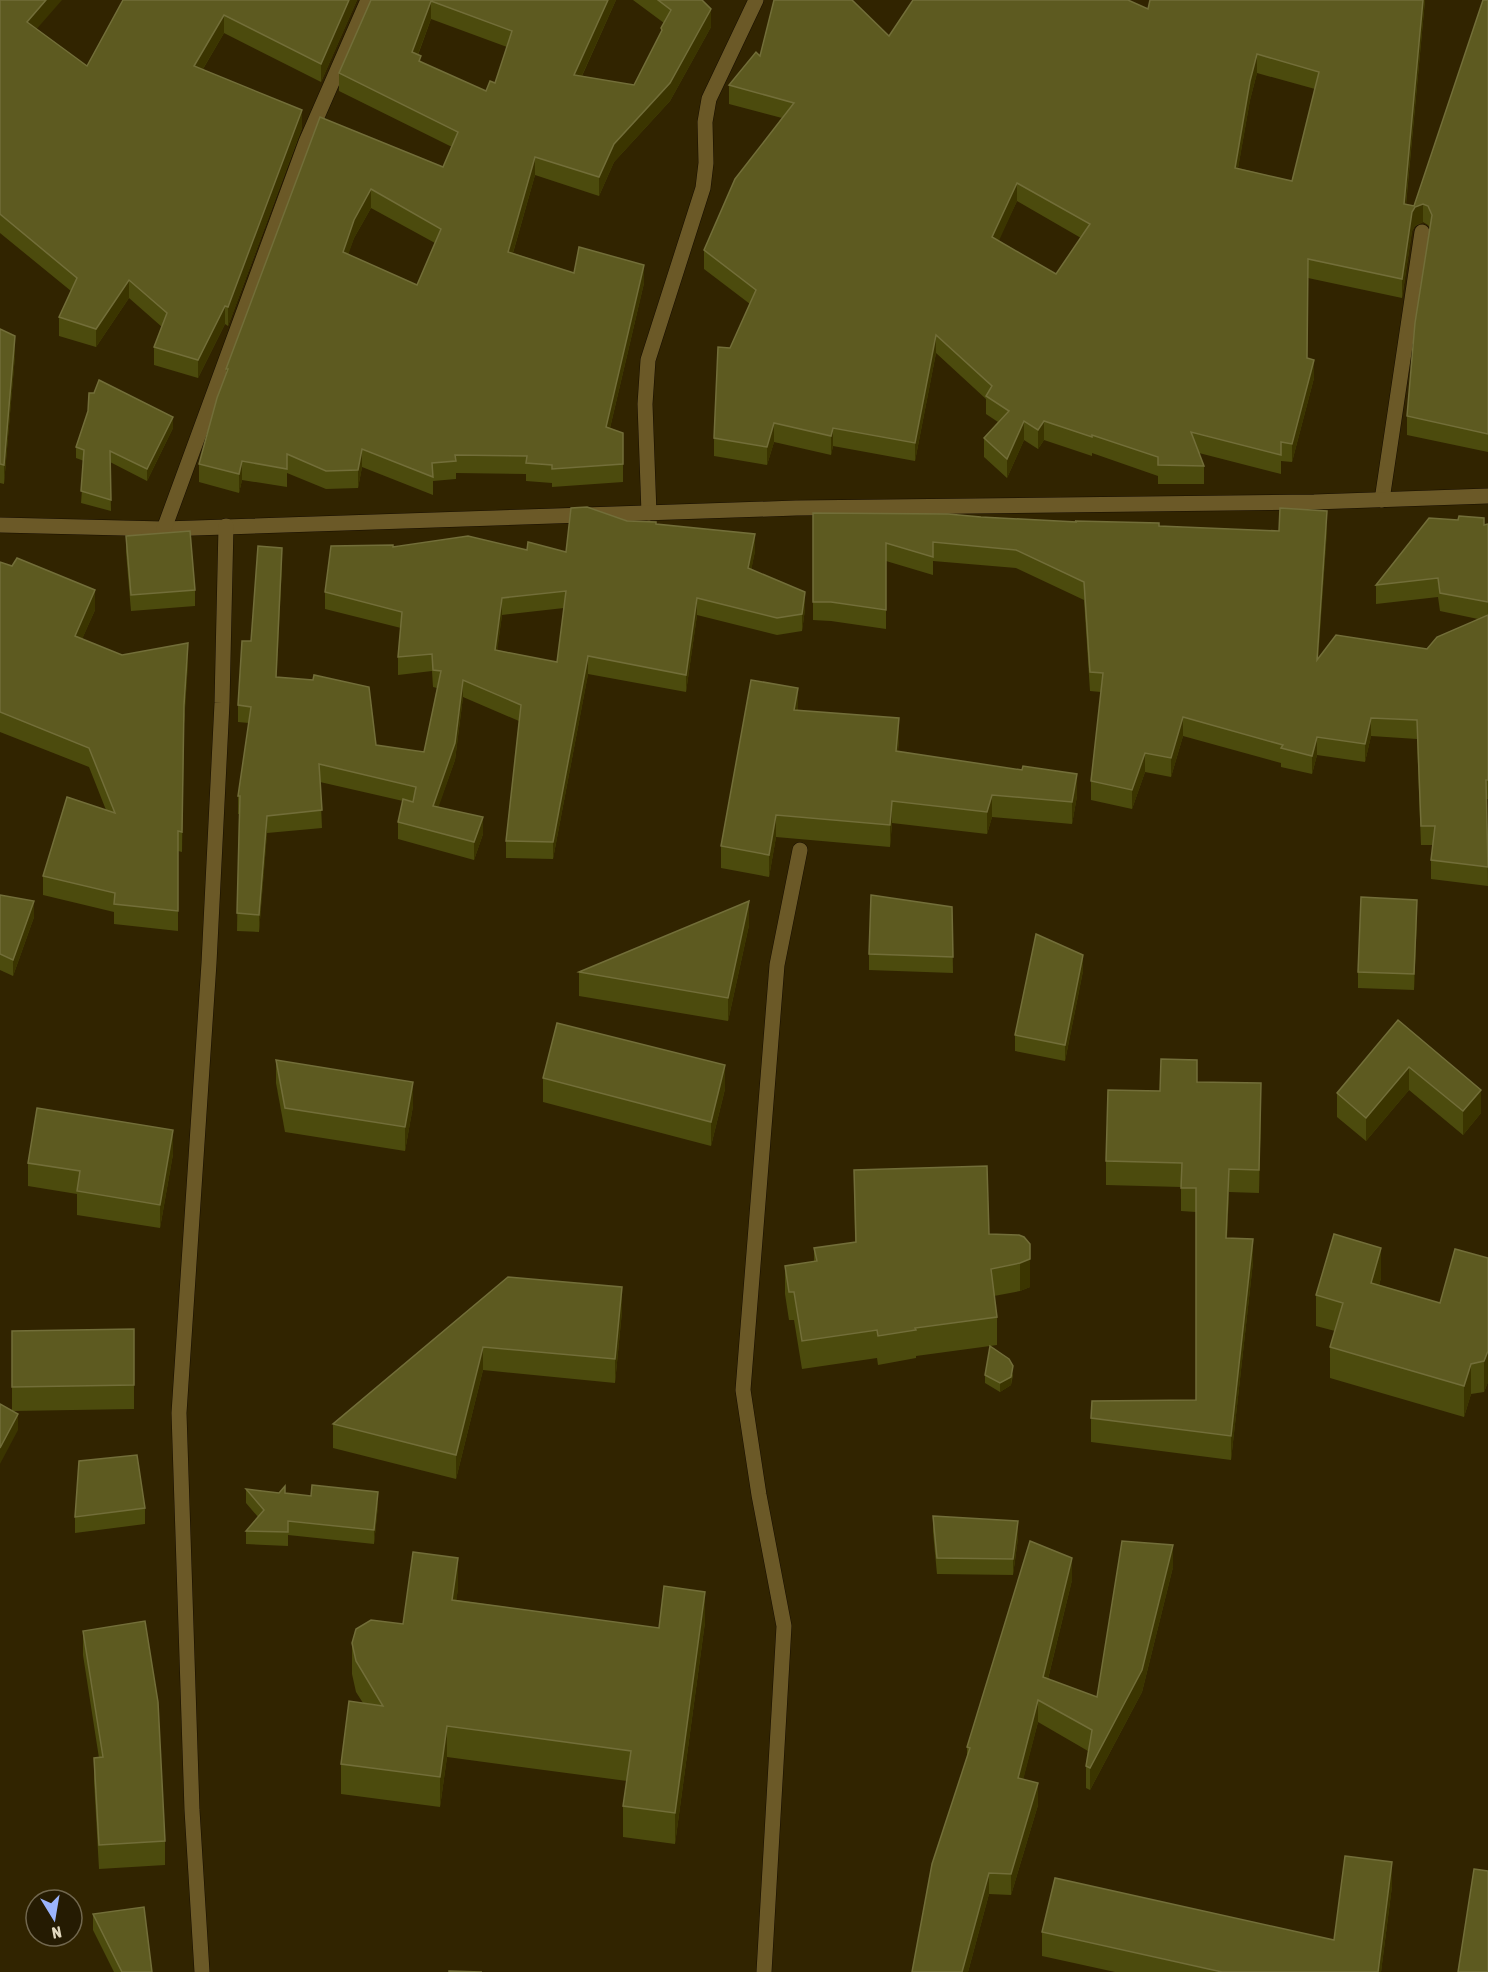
<svg xmlns="http://www.w3.org/2000/svg" width="1488" height="1972" viewBox="0 0 1488 1972" font-family="'Asap Condensed',sans-serif">
<style>
.lines{fill:none;stroke-linecap:round;stroke-linejoin:round}
.minor-casing{stroke:#170e00;stroke-width:16}
.minor{stroke:#6b5927;stroke-width:15}
.wall{fill:#4c4b0d;fill-rule:evenodd}
.shaded-wall{fill:#3b3500}
.building{fill:#5d5a20;stroke:#726e39;stroke-width:1.5;fill-rule:evenodd}
</style>
<rect width="100%" height="100%" fill="#312400"/>
<g class="lines">
<g class="minor-casing">
<g id="minor">
<polyline points="1382,500 1422,232"/>
<polyline points="649,513 645,404 648,360 703,188 706,163 705,122 709,99 756,0"/>
<polyline points="0,525 164,529 796,508 1314,502 1488,496"/>
<polyline points="164,529 306,142 368,0"/>
<polyline points="202,1972 192,1810 179,1413 209,963 222,703 226,526"/>
<polyline points="764,1972 784,1626 759,1495 743,1390 777,965 800,850"/>
</g>
</g>
<use href="#minor" class="minor"/>
</g>
<g class="wall">
<polygon points="0,0 37,29 87,66 123,0 357,0 321,82 224,33 203,69 302,128 228,326 225,324 198,378 154,365 154,347 162,327 129,298 96,347 59,336 59,317 71,291 0,233"/>
<path d="M371,0H616L582,76L634,85L661,33V28L664,23L633,0H702L711,27L670,101L614,162L599,196L535,175L513,253L574,273L644,283L610,428L623,433V482L552,487V483L526,481V474L456,473V479L433,481V495L362,467L358,488L326,489L287,473V487L242,480L239,493L199,482V464L226,374V369L320,117L443,167L452,147L339,91V73ZM431,19L507,47L495,83L486,91L421,62L418,55ZM371,208L435,243L417,285L348,254L354,238Z"/>
<path d="M1425,0L1406,205L1414,206L1488,0V452L1407,435V416L1430,228L1428,225L1423,222L1415,226L1412,231L1402,298L1308,278L1307,358L1314,378L1292,462L1281,461V474L1199,453L1204,466V484H1158V476L1092,453V456L1044,440L1038,449L1024,440L1007,478L984,457V438L998,422L986,414V399L936,353L915,461L833,446L831,455L774,442L767,465L714,456V438L730,348L750,304L704,269V250L782,118L729,104V85L760,56L889,36L1148,9ZM1257,73L1315,89L1292,181L1238,168L1250,100ZM1017,201L1081,238L1056,274L998,241Z"/>
<polygon points="0,329 15,355 4,484 0,483"/>
<polygon points="173,428 147,481 110,462 111,511 81,503 84,461 76,458 76,447"/>
<polygon points="813,513 981,517 1075,522 1075,521 1159,526 1279,531 1327,530 1318,658 1427,649 1478,619 1440,611 1438,597 1376,604 1376,585 1484,525 1488,524 1488,799 1487,799 1488,886 1431,879 1431,860 1433,845 1421,845 1417,739 1371,736 1365,762 1317,755 1312,774 1281,767 1281,763 1183,736 1171,777 1145,772 1132,809 1091,800 1091,781 1101,692 1090,691 1084,600 1016,568 933,561 933,575 886,561 886,629 831,621 813,620"/>
<path d="M627,521L656,524L755,551L751,570L805,609L802,631L777,635L697,615L686,692L588,674L553,859L506,858V841L519,721L463,697L455,760L438,807L483,834L474,860L398,839V822L403,801L320,782L322,828L267,833L259,932L237,931L239,814H238V796L249,723L238,722V705L251,641L282,565L276,677L376,745L424,752L437,688L433,687L432,671L398,675V657L401,628L325,609V592L393,547L527,550L566,552ZM564,608L557,662L497,650L502,615Z"/>
<polygon points="126,536 195,590 195,606 131,611 126,552"/>
<polygon points="0,562 95,610 82,639 122,655 188,663 184,724 182,852 178,851 178,931 114,924 114,912 43,895 43,876 106,810 89,767 0,732"/>
<polygon points="798,710 899,740 898,751 1077,796 1072,824 992,817 987,834 892,823 890,847 776,837 769,877 721,868 721,846"/>
<polygon points="0,895 34,917 13,976 0,970"/>
<polygon points="952,907 953,973 869,970 869,954"/>
<polygon points="1417,916 1414,990 1358,988 1358,972"/>
<polygon points="749,925 728,1021 579,996 579,972"/>
<polygon points="1083,971 1065,1061 1015,1051 1015,1035"/>
<polygon points="1398,1020 1481,1113 1463,1135 1409,1090 1366,1141 1337,1117 1337,1093"/>
<polygon points="276,1060 413,1106 405,1151 285,1132 276,1083"/>
<polygon points="543,1078 725,1089 711,1146 543,1102"/>
<polygon points="1197,1082 1261,1107 1259,1193 1229,1192 1227,1238 1253,1262 1231,1460 1091,1442 1091,1418 1196,1400 1196,1212 1181,1211 1181,1187 1106,1185 1106,1161 1160,1091"/>
<polygon points="173,1154 160,1228 77,1215 77,1194 28,1186 28,1163"/>
<polygon points="854,1170 989,1234 1019,1235 1030,1287 1020,1291 994,1296 997,1317 997,1345 990,1346 1013,1375 1011,1385 1000,1392 985,1383 985,1375 990,1346 916,1356 916,1358 878,1365 877,1358 802,1369 794,1320 789,1320 785,1294 785,1266 814,1262 814,1248 855,1242"/>
<polygon points="1488,1258 1488,1382 1484,1392 1471,1394 1464,1417 1330,1378 1330,1347 1335,1331 1316,1326 1316,1295 1381,1278 1379,1285 1440,1303"/>
<polygon points="508,1277 622,1311 615,1383 483,1370 456,1479 333,1448 333,1424"/>
<polygon points="134,1329 134,1409 13,1411 18,1430 12,1411 12,1331"/>
<polygon points="246,1489 378,1505 374,1544 288,1535 288,1546 246,1544 246,1531 258,1517 246,1503"/>
<polygon points="145,1508 145,1524 75,1533 75,1517"/>
<polygon points="933,1516 1018,1538 1013,1575 937,1574 933,1532"/>
<polygon points="1173,1567 1142,1692 1090,1790 1086,1788 1086,1766 1088,1751 1038,1722 1023,1779 1038,1805 1011,1895 989,1894 968,1972 912,1972 967,1757 967,1747 1072,1580 1048,1679 1097,1697"/>
<polygon points="458,1589 456,1600 659,1628 705,1622 675,1844 623,1837 623,1806 627,1781 447,1757 440,1807 341,1794 341,1764 363,1703 356,1692 352,1674 352,1643 403,1624"/>
<polygon points="83,1631 165,1841 165,1865 99,1869 94,1781 94,1758 99,1758 83,1655"/>
<polygon points="1392,1886 1381,1972 1115,1972 1042,1956 1042,1932 1334,1940"/>
<polygon points="93,1914 152,1972 114,1972 93,1930"/>
</g>
<g class="shaded-wall">
<polygon points="46,0 62,0 27,40 27,22"/>
<polygon points="349,0 357,0 321,82 321,64"/>
<polygon points="608,0 616,0 574,93 574,75"/>
<polygon points="1423,0 1425,0 1404,223 1404,204"/>
<polygon points="431,1 431,19 412,70 412,52"/>
<polygon points="711,9 711,27 670,101 614,162 599,196 599,177 614,144"/>
<polygon points="224,15 224,33 194,84 194,66"/>
<polygon points="1257,54 1257,73 1250,100 1235,186 1235,168 1250,81"/>
<polygon points="302,110 302,128 228,326 228,307"/>
<polygon points="535,157 535,175 508,270 508,252"/>
<polygon points="1017,183 1017,201 992,256 992,237"/>
<polygon points="371,189 371,208 354,238 343,270 343,252 354,220"/>
<polygon points="1423,204 1423,222 1415,226 1412,231 1402,298 1402,279 1412,212 1415,207"/>
<polygon points="644,265 644,283 606,445 606,427"/>
<polygon points="129,280 129,298 96,347 96,329"/>
<polygon points="225,306 225,324 198,378 198,360"/>
<polygon points="936,335 936,353 915,461 915,443"/>
<polygon points="15,336 15,355 4,484 4,465"/>
<polygon points="1314,360 1314,378 1292,462 1292,444"/>
<polygon points="173,417 173,428 147,481 147,469"/>
<polygon points="1024,421 1024,440 1007,478 1007,459"/>
<polygon points="1044,421 1044,440 1038,449 1038,430"/>
<polygon points="774,423 774,442 767,465 767,447"/>
<polygon points="833,428 833,446 831,455 831,436"/>
<polygon points="362,449 362,467 358,488 358,470"/>
<polygon points="242,461 242,480 239,493 239,474"/>
<polygon points="1327,511 1327,530 1317,678 1317,660"/>
<polygon points="755,534 755,551 748,586 748,568"/>
<polygon points="282,548 282,565 276,694 276,677"/>
<polygon points="95,590 95,610 75,655 75,636"/>
<polygon points="805,592 805,609 802,631 802,614"/>
<polygon points="502,598 502,615 495,667 495,650"/>
<polygon points="697,598 697,615 686,692 686,675"/>
<polygon points="188,643 188,663 184,724 182,852 184,705"/>
<polygon points="588,656 588,674 553,859 553,842"/>
<polygon points="463,680 463,697 455,760 433,823 433,806"/>
<polygon points="798,688 798,710 794,732 794,710"/>
<polygon points="1183,717 1183,736 1171,777 1171,758"/>
<polygon points="899,718 899,740 896,773 896,751"/>
<polygon points="1371,718 1371,736 1365,762 1365,744"/>
<polygon points="1317,737 1317,755 1312,774 1312,756"/>
<polygon points="1145,753 1145,772 1132,809 1132,790"/>
<polygon points="1077,774 1077,796 1072,824 1072,802"/>
<polygon points="992,795 992,817 987,834 987,812"/>
<polygon points="892,801 892,823 890,847 890,825"/>
<polygon points="776,815 776,837 769,877 769,855"/>
<polygon points="267,816 267,833 259,932 259,915"/>
<polygon points="483,817 483,834 474,860 474,842"/>
<polygon points="1417,900 1417,916 1414,990 1414,974"/>
<polygon points="34,901 34,917 13,976 13,960"/>
<polygon points="749,901 749,925 728,1021 728,998"/>
<polygon points="1083,955 1083,971 1065,1061 1065,1045"/>
<polygon points="725,1065 725,1089 711,1146 711,1122"/>
<polygon points="1409,1067 1409,1090 1366,1141 1366,1118"/>
<polygon points="413,1082 413,1106 405,1151 405,1127"/>
<polygon points="1261,1083 1261,1107 1259,1193 1259,1170"/>
<polygon points="1481,1090 1481,1113 1463,1135 1463,1111"/>
<polygon points="173,1130 173,1154 160,1228 160,1205"/>
<polygon points="1229,1169 1229,1192 1226,1262 1226,1238"/>
<polygon points="1253,1239 1253,1262 1231,1460 1231,1436"/>
<polygon points="1381,1248 1381,1278 1371,1313 1371,1283"/>
<polygon points="1030,1259 1030,1287 1020,1291 1020,1263"/>
<polygon points="622,1287 622,1311 615,1383 615,1359"/>
<polygon points="483,1347 483,1370 456,1479 456,1455"/>
<polygon points="1488,1351 1488,1382 1484,1392 1484,1361"/>
<polygon points="1471,1364 1471,1394 1464,1417 1464,1386"/>
<polygon points="1013,1366 1011,1385 1000,1392 1000,1383"/>
<polygon points="18,1414 18,1430 0,1464 0,1448"/>
<polygon points="378,1492 378,1505 374,1544 374,1530"/>
<polygon points="1018,1521 1018,1538 1013,1575 1013,1559"/>
<polygon points="1173,1545 1173,1567 1142,1692 1090,1790 1090,1768"/>
<polygon points="458,1558 458,1589 452,1631 452,1600"/>
<polygon points="1072,1558 1072,1580 1043,1699 1043,1677"/>
<polygon points="705,1592 705,1622 675,1844 675,1813"/>
<polygon points="1038,1700 1038,1722 1018,1800 1018,1778"/>
<polygon points="447,1726 447,1757 440,1807 440,1777"/>
<polygon points="1038,1783 1038,1805 1011,1895 1011,1874"/>
<polygon points="1392,1862 1392,1886 1381,1972 1378,1972"/>
<polygon points="989,1873 989,1894 968,1972 962,1972"/>
</g>
<g class="building">
<polygon points="0,0 46,0 27,22 87,66 123,0 349,0 321,64 224,15 194,66 302,110 228,307 225,306 198,360 154,347 167,313 129,280 96,329 59,317 77,278 0,214"/>
<path d="M371,0H608L574,75L634,85L662,30L661,28L671,10L658,0H702L711,9L670,83L614,144L599,177L535,157L508,252L574,273L579,247L644,265L606,427L623,433V464L552,469V465L526,463L527,456L455,455L456,461L432,463L433,477L362,449L358,470L326,471L287,454V469L242,461L239,474L199,464L217,398L228,369H226L320,117L443,167L458,132L339,73ZM431,1L512,31L495,83L490,81L486,91L419,61L421,56L412,52ZM371,189L441,229L417,285L343,252L354,220Z"/>
<path d="M774,0H852L889,36L913,0H1128L1148,9L1150,0H1423L1404,204L1414,206L1483,0H1488V434L1407,416L1415,323L1432,215L1428,206L1423,204L1415,207L1412,212L1402,279L1308,259L1307,358L1314,360L1292,444L1281,442V455L1191,432L1204,466L1158,465V457L1092,435V437L1044,421L1038,430L1024,421L1007,459L984,438L1009,411L986,396L992,386L936,335L915,443L833,428L831,436L774,423L767,447L714,438L718,347L730,348L756,290L704,250L735,179L794,103L729,85L756,52L760,56ZM1257,54L1319,72L1292,181L1235,168L1250,81ZM1017,183L1090,224L1056,274L992,237Z"/>
<polygon points="0,329 15,336 4,465 0,464"/>
<polygon points="99,380 173,417 147,469 110,451 111,500 81,491 84,450 76,447 88,411 89,393 94,393"/>
<path d="M587,507L627,521L656,522V524L755,534L748,568L805,592L802,614L777,618L697,598L686,675L588,656L553,842L506,841L521,705L463,680L455,743L433,806L483,817L474,842L398,822L403,799L413,802L416,787L319,764L322,810L267,816L259,915L237,913L240,796H238L251,707L238,705L242,641H251L258,546L282,548L276,677L313,680L314,675L369,687L376,745L424,752L441,671L433,670L432,654L398,657L402,612L325,592L331,546L393,545V547L468,536L527,550L528,542L566,552L571,508ZM566,591L557,662L495,650L502,598Z"/>
<polygon points="1280,508 1327,511 1317,660 1336,635 1427,649 1437,637 1488,615 1488,780 1486,780 1488,867 1431,860 1435,826 1421,826 1417,720 1371,718 1365,744 1317,737 1312,756 1281,748 1283,745 1183,717 1171,758 1145,753 1132,790 1091,781 1103,673 1090,672 1084,582 1016,550 933,542 933,557 886,543 886,610 831,602 813,602 813,513 948,514 981,517 1077,522 1075,521 1159,523 1159,526 1279,531"/>
<polygon points="1459,516 1484,518 1484,525 1488,524 1488,602 1440,593 1438,578 1376,585 1429,518 1458,520"/>
<polygon points="190,531 195,590 131,595 126,536"/>
<polygon points="17,558 95,590 75,636 122,655 188,643 184,705 182,832 178,831 178,911 114,904 115,893 43,876 67,797 115,813 89,748 0,712 0,562 12,566"/>
<polygon points="751,680 798,688 794,710 899,718 896,751 1022,770 1023,766 1077,774 1072,802 992,795 987,812 892,801 890,825 776,815 769,855 721,846"/>
<polygon points="0,895 34,901 13,960 0,954"/>
<polygon points="871,895 952,907 953,957 869,954"/>
<polygon points="1361,897 1417,900 1414,974 1358,972"/>
<polygon points="749,901 728,998 579,972"/>
<polygon points="1036,934 1083,955 1065,1045 1015,1035"/>
<polygon points="1398,1020 1481,1090 1463,1111 1409,1067 1366,1118 1337,1093"/>
<polygon points="557,1023 725,1065 711,1122 543,1078"/>
<polygon points="1161,1059 1197,1060 1197,1082 1261,1083 1259,1170 1229,1169 1226,1238 1253,1239 1231,1436 1091,1418 1092,1401 1196,1400 1196,1188 1181,1188 1182,1163 1106,1161 1108,1090 1160,1091"/>
<polygon points="276,1060 413,1082 405,1127 285,1108"/>
<polygon points="37,1108 173,1130 160,1205 77,1191 80,1171 28,1163"/>
<polygon points="987,1166 989,1234 1019,1235 1024,1237 1030,1244 1030,1259 1020,1263 991,1269 997,1317 915,1328 916,1330 878,1336 877,1330 802,1341 794,1292 789,1292 785,1266 817,1261 814,1248 856,1242 854,1170"/>
<polygon points="1334,1234 1381,1248 1371,1283 1440,1303 1455,1249 1488,1258 1488,1351 1484,1361 1471,1364 1464,1386 1330,1347 1343,1303 1316,1295"/>
<polygon points="508,1277 622,1287 615,1359 483,1347 456,1455 333,1424"/>
<polygon points="134,1329 134,1385 12,1387 12,1331"/>
<polygon points="990,1346 1009,1359 1013,1366 1011,1377 1000,1383 985,1375"/>
<polygon points="0,1404 18,1414 0,1448"/>
<polygon points="137,1455 145,1508 75,1517 79,1461"/>
<polygon points="312,1485 378,1492 374,1530 288,1521 288,1532 246,1531 264,1510 246,1489 279,1493 285,1486 285,1493 311,1496"/>
<polygon points="933,1516 1018,1521 1013,1559 937,1558"/>
<polygon points="1030,1541 1072,1558 1043,1677 1097,1697 1122,1541 1173,1545 1142,1670 1090,1768 1086,1766 1092,1730 1038,1700 1018,1778 1038,1783 1011,1874 989,1873 962,1972 912,1972 932,1864 970,1748 967,1747"/>
<polygon points="413,1552 458,1558 452,1600 659,1628 664,1586 705,1592 675,1813 623,1806 631,1751 447,1726 440,1777 341,1764 349,1701 383,1706 356,1661 352,1643 356,1629 371,1620 403,1624"/>
<polygon points="145,1621 158,1702 165,1841 99,1845 94,1758 103,1757 83,1631"/>
<polygon points="1345,1856 1392,1862 1378,1972 1222,1972 1042,1932 1055,1878 1334,1940"/>
<polygon points="1474,1869 1488,1871 1488,1972 1458,1972"/>
<polygon points="144,1907 152,1972 122,1972 93,1914"/>
<polygon points="449,1971 482,1972 449,1972"/>
</g>
<g transform="translate(54 1918) rotate(169)"><circle r="28" fill="#251b02" stroke="#71674e" stroke-width="1.5"/>
<path d="M0-4.5L10 22L0 15L-10 22Z" fill="#9bb4fd"/>
<text y="-9" font-size="16" font-weight="bold" text-anchor="middle" fill="#e3d9bf">N</text>
</g>
</svg>
